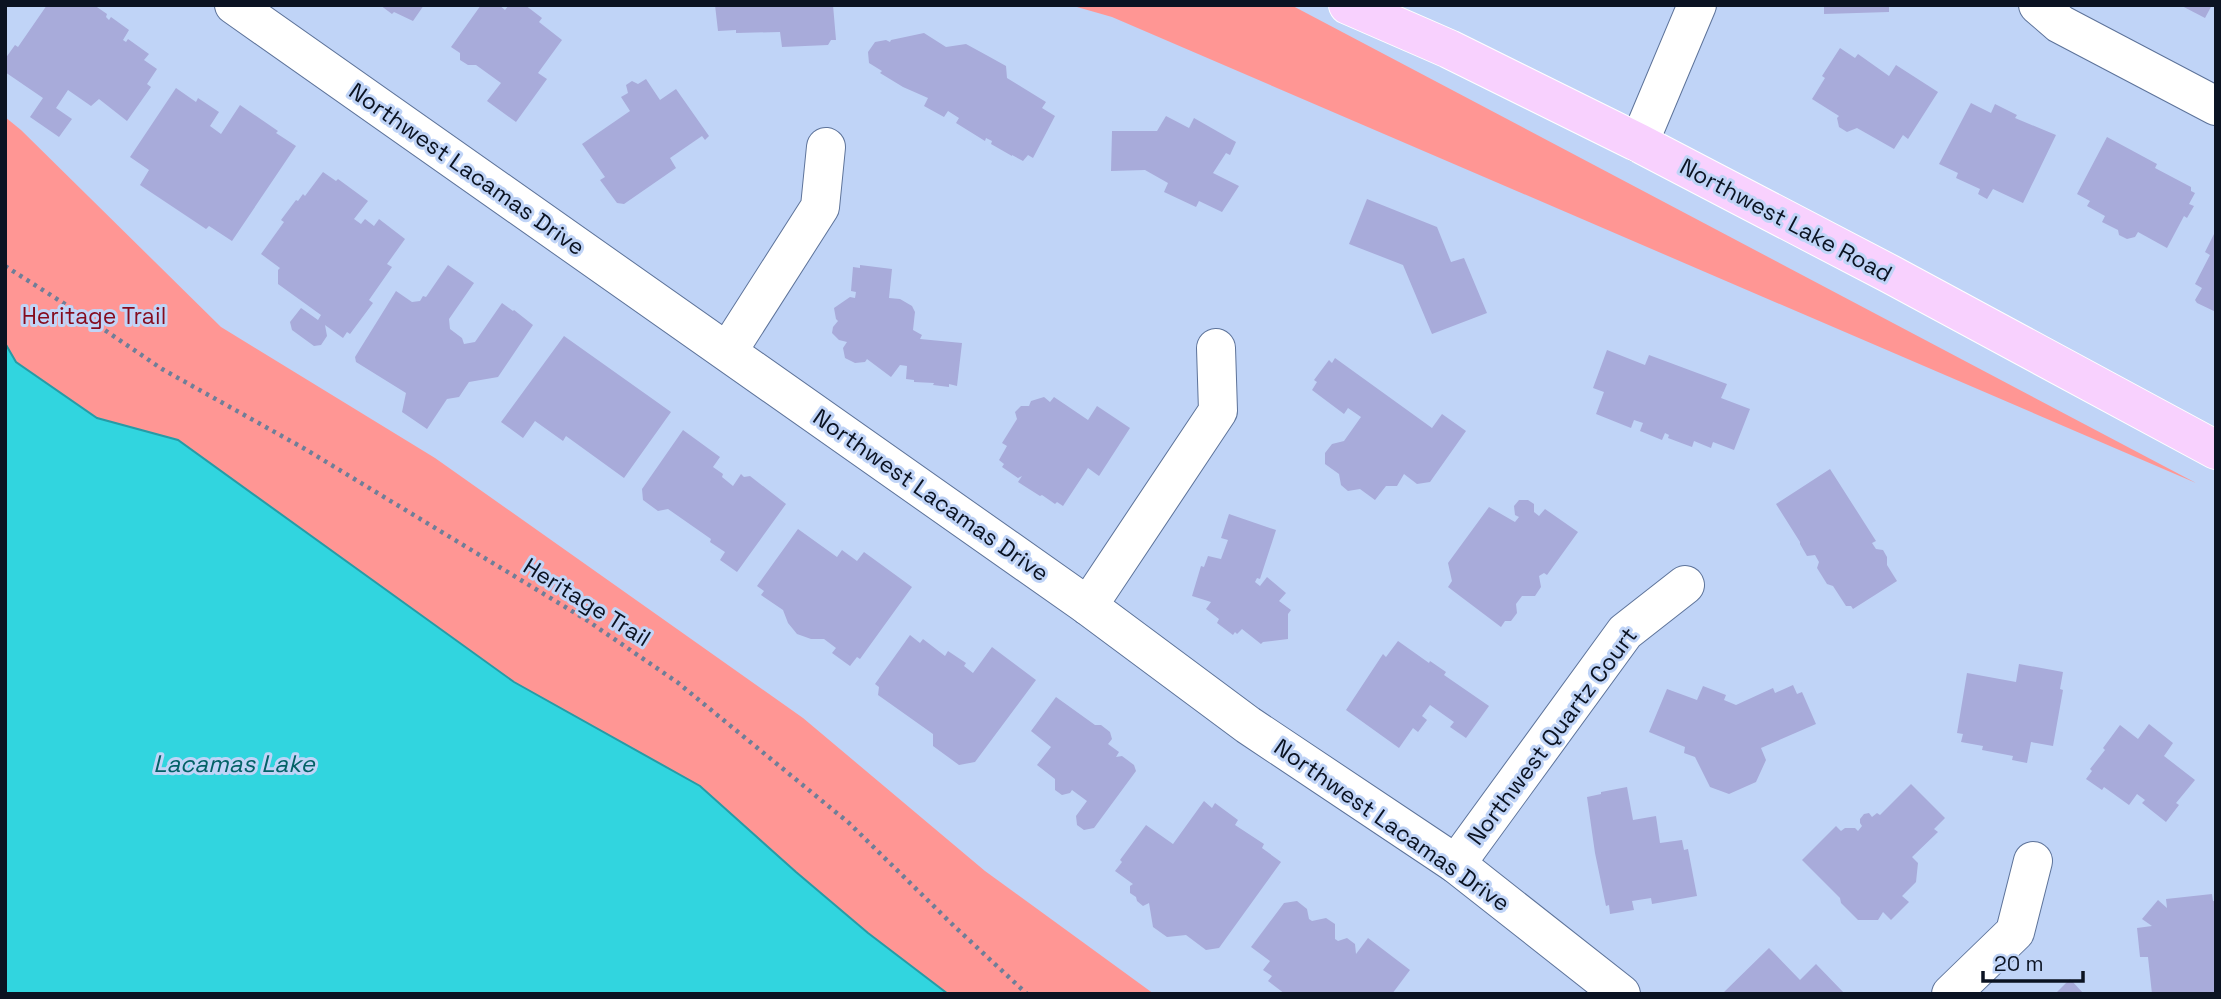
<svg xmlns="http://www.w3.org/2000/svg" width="2221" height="999" viewBox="0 0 2221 999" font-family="'Space Grotesk',sans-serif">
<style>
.green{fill:#ff9694}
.water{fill:#31d5df;stroke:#269ba6;stroke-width:2}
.building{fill:#a8abda}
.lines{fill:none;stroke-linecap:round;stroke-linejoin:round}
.minor-casing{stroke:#5d739a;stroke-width:40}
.major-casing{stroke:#fff;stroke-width:40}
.path{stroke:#6f7e98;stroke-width:4.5;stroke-dasharray:3.5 5;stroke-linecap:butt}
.minor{stroke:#fff;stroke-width:38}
.major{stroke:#f8d1fe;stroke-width:38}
.labels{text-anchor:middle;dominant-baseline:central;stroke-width:6;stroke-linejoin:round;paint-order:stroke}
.street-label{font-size:23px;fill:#0b1322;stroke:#c0d4f7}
.park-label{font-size:23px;fill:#850c1e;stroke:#c0d4f7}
.water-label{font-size:24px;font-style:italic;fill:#026166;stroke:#c0d4f7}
</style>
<rect width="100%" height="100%" fill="#c0d4f7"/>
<g class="green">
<polygon points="1070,5 1291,5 2196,483 1112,17"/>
<polygon points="5,117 21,130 221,327 435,458 803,718 985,871 1154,994 948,994 868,933 796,872 700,786 514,682 178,440 98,418 16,362 5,343"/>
</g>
<polygon class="water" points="5,343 16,362 97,418 178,440 514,682 700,786 796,872 868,933 948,994 5,994"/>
<g class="building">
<polygon points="47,5 94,5 107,14 106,17 109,20 111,17 129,30 123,40 126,42 128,39 149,54 144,60 157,69 147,84 151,87 127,121 99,99 91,106 68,90 56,108 72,119 59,137 30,117 43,98 5,72 5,59 15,45 18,47"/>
<polygon points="380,5 424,5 413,21 394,12 392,14"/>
<polygon points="481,5 499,5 505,10 509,5 525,5 542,18 539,22 562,40 538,73 547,79 516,122 487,101 501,83 476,65 468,65 460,60 460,53 451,47"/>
<polygon points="715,5 833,5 836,40 831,40 828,45 782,47 780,32 736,33 736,30 718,31"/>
<polygon points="1824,5 1889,5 1889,12 1824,14"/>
<polygon points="2180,5 2212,5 2205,18"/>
<polygon points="924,33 946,47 966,44 988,56 1006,66 1007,78 1046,102 1042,108 1055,116 1033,158 1028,155 1023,161 1012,155 1012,156 991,144 992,141 986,138 985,141 956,123 959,118 948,111 944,117 924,106 928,98 903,87 880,73 882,71 869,63 868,52 875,42 886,40 890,42 891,40"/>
<polygon points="1840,48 1855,58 1858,54 1889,76 1896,65 1938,92 1908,139 1903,135 1894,149 1857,128 1847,132 1839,127 1837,118 1839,116 1812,99 1825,78 1822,76"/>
<polygon points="646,79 660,100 676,89 709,136 705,140 702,136 670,158 676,168 624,204 617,203 600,180 605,177 582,144 630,111 621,97 628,93 626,85 632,81 638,84"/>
<polygon points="176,88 196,102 198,98 219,112 210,126 221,134 240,105 278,131 276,133 296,146 232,241 209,226 206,229 140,185 149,170 130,157"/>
<polygon points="1971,103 1991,113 1995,104 2017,115 2015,118 2056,135 2023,203 1993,189 1987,199 1978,194 1980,189 1956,178 1958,173 1939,164"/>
<polygon points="1166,116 1189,128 1194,118 1236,142 1230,155 1226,153 1213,173 1239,186 1222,212 1199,201 1196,207 1164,192 1168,183 1145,170 1111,171 1112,131 1157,131"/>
<polygon points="2107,137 2157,164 2155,168 2191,187 2191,191 2195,193 2189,204 2194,206 2187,218 2184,216 2167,248 2138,232 2135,237 2127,239 2119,235 2118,230 2102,222 2105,216 2087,206 2090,201 2077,194"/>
<polygon points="323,172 336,181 338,179 368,201 354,219 361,224 365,219 374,226 379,219 405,239 387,264 392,267 369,300 373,303 350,334 347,332 343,338 325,325 327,336 321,345 314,346 292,330 290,322 301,308 318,320 321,315 278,284 278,270 280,268 261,254 284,222 281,220 296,200 298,201 303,194 305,196"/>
<polygon points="1367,199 1437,227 1451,262 1464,258 1487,313 1432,334 1403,265 1349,244"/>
<polygon points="2216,230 2216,312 2197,303 2195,300 2202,288 2195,284 2210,255 2205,252"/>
<polygon points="448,265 474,283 449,319 450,329 462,338 464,344 475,342 502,303 513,311 514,310 533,325 498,377 469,382 459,397 447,399 427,429 402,412 406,393 356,362 355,357 396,291 412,302 420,301 423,296 426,297"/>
<polygon points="860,265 892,269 889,298 900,299 912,306 915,312 913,330 922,335 920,339 962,343 957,386 949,384 949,387 933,385 934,383 914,382 914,380 906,379 907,366 900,365 891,377 867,359 865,362 855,363 845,358 843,348 847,342 839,340 832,333 833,327 838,321 836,319 834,308 850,297 855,298 856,292 851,291 853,267 860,268"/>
<polygon points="564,336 671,412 624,478 566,436 563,441 535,421 523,438 501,422"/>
<polygon points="1607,350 1645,365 1649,355 1727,384 1721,398 1750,409 1734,450 1713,442 1711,448 1694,441 1692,447 1668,438 1669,435 1665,433 1662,440 1640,431 1643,423 1634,420 1631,428 1596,414 1604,392 1593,388"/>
<polygon points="1335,358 1432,428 1442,414 1466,431 1430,482 1417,484 1404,474 1397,486 1386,486 1375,500 1360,489 1348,491 1341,485 1339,474 1325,464 1325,453 1332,444 1344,441 1361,417 1348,408 1344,414 1312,390 1317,382 1314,380 1329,360 1332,363"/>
<polygon points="1044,397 1050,402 1054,397 1088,420 1097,406 1130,428 1099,476 1088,468 1063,506 1057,502 1055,504 1042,495 1040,496 1018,482 1022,476 1018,478 1002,467 1004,464 999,460 1007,446 1002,443 1017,419 1015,412 1021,406 1029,406 1031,401"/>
<polygon points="683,430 720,457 713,467 723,474 722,477 733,486 741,474 744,477 750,476 786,504 737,572 720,560 725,552 710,542 711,539 668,509 658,511 643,500 642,489"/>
<polygon points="1830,469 1876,541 1872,543 1876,549 1883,550 1887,557 1887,565 1897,581 1853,609 1851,606 1846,606 1833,586 1827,584 1817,568 1819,562 1815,555 1807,556 1800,544 1800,542 1776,504"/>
<polygon points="1519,500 1528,500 1534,504 1534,512 1539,516 1545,509 1578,532 1547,575 1544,573 1539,576 1541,587 1535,596 1522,596 1516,604 1517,613 1511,621 1505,621 1501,627 1448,587 1452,581 1448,563 1489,507 1515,522 1519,517 1515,515 1514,506"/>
<polygon points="1229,514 1276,530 1260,579 1257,578 1255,582 1260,586 1267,577 1286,593 1279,601 1291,610 1288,614 1288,639 1263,642 1261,644 1242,629 1237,634 1235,632 1233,635 1217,623 1219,619 1206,609 1211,602 1192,596 1201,566 1204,567 1208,556 1221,559 1228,540 1221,538"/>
<polygon points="798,529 837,557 842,550 857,561 864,552 912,587 860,659 857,657 850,666 832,653 836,648 824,639 811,639 797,634 788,623 783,610 761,595 764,591 757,586"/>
<polygon points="910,635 920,643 923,639 945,656 948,651 966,663 964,666 973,673 992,647 1036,680 975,762 959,765 933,746 933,734 878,695 879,687 875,684"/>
<polygon points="1398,641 1429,663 1430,661 1446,672 1444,675 1489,706 1466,738 1450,727 1454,722 1430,705 1422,716 1427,720 1418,732 1413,728 1399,748 1346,710 1383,654 1386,657"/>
<polygon points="2019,664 2063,672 2060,689 2063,690 2053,746 2031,742 2027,763 2012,760 2013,756 1982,750 1983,746 1961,742 1963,734 1957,733 1967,673 2016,682"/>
<polygon points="1793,685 1797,694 1802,692 1816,724 1761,748 1766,760 1756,782 1729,794 1710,787 1695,757 1684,753 1685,747 1649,732 1667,689 1697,700 1703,686 1726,695 1724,700 1736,705 1773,688 1775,693"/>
<polygon points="1056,697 1095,725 1101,725 1110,732 1112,739 1108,744 1119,752 1116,757 1122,756 1134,765 1136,771 1094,828 1084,830 1077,825 1076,816 1087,801 1072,790 1070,793 1062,795 1055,790 1055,779 1037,765 1051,747 1031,731"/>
<polygon points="2149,724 2173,743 2164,756 2195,780 2176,803 2179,805 2166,822 2142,803 2145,800 2137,794 2129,805 2104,787 2102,790 2086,779 2092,771 2090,769 2105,750 2103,748 2120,725 2138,739"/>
<polygon points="1911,784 1945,818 1934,829 1938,832 1912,857 1918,863 1916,882 1902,896 1909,902 1891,920 1883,912 1878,920 1858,920 1841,903 1840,898 1802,860 1836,826 1841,831 1845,828 1855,828 1858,831 1862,826 1860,823 1860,819 1864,814 1869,813 1872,817 1877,813 1880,815"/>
<polygon points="1627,787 1633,820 1656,816 1660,843 1682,840 1684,850 1688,849 1697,896 1652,904 1651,898 1632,901 1634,910 1610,914 1609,905 1606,906 1595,853 1587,797 1601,794 1601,792"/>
<polygon points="1204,801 1212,808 1215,803 1238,820 1235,825 1264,844 1262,848 1281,862 1219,948 1206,950 1186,935 1167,937 1153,927 1149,903 1143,906 1137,901 1136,897 1130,893 1130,886 1133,884 1115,871 1122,862 1120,860 1146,825 1173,844"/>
<polygon points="2212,894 2213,901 2216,901 2216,992 2152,994 2148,957 2140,957 2137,928 2152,926 2142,919 2158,900 2167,908 2166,899"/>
<polygon points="1297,901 1307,909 1309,919 1312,921 1326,918 1335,924 1335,939 1338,941 1347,938 1355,944 1356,954 1368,938 1410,970 1392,994 1285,994 1268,981 1272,976 1263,970 1270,961 1251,947 1284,903"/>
<polygon points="1769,948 1800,980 1816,964 1845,994 1722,994"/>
<polygon points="2070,979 2084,994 2055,994"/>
</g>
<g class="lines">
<g class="minor-casing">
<g id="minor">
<polyline points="234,5 1088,606 1248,725 1456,864 1621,994"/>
<polyline points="2038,5 2060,24 2216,106"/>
<polyline points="1639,143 1697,5"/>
<polyline points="728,351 820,207 826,147"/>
<polyline points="1088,606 1218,411 1216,348"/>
<polyline points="1456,864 1625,632 1685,585"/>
<polyline points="1951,994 2015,932 2033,861"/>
</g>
</g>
<g class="major-casing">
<polyline id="major" points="1348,5 1449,49 1639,143 1890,274 2216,450"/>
</g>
<polyline class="path" points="5,266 90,320 162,369 305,449 585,619 677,682 849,823 954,926 1027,994"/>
<use href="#minor" class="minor"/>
<use href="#major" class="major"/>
</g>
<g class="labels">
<g class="street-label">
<text transform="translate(467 169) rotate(35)">Northwest Lacamas Drive</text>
<text transform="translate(1786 220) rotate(28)">Northwest Lake Road</text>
<text transform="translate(931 495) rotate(35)">Northwest Lacamas Drive</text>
<text transform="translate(587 602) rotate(32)">Heritage Trail</text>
<text transform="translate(1552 736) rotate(-53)">Northwest Quartz Court</text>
<text transform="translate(1392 825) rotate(35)">Northwest Lacamas Drive</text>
</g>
<g class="park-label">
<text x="94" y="316">Heritage Trail</text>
</g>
<g class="water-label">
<text x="234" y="763">Lacamas Lake</text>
</g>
</g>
<rect width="2221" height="999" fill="none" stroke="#0b1322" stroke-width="14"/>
<path d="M1983 971v10h100v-10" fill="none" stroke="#0b1322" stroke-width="3.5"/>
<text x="1994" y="971" font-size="21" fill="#0b1322" stroke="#c0d4f7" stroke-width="5" paint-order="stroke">20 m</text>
</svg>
